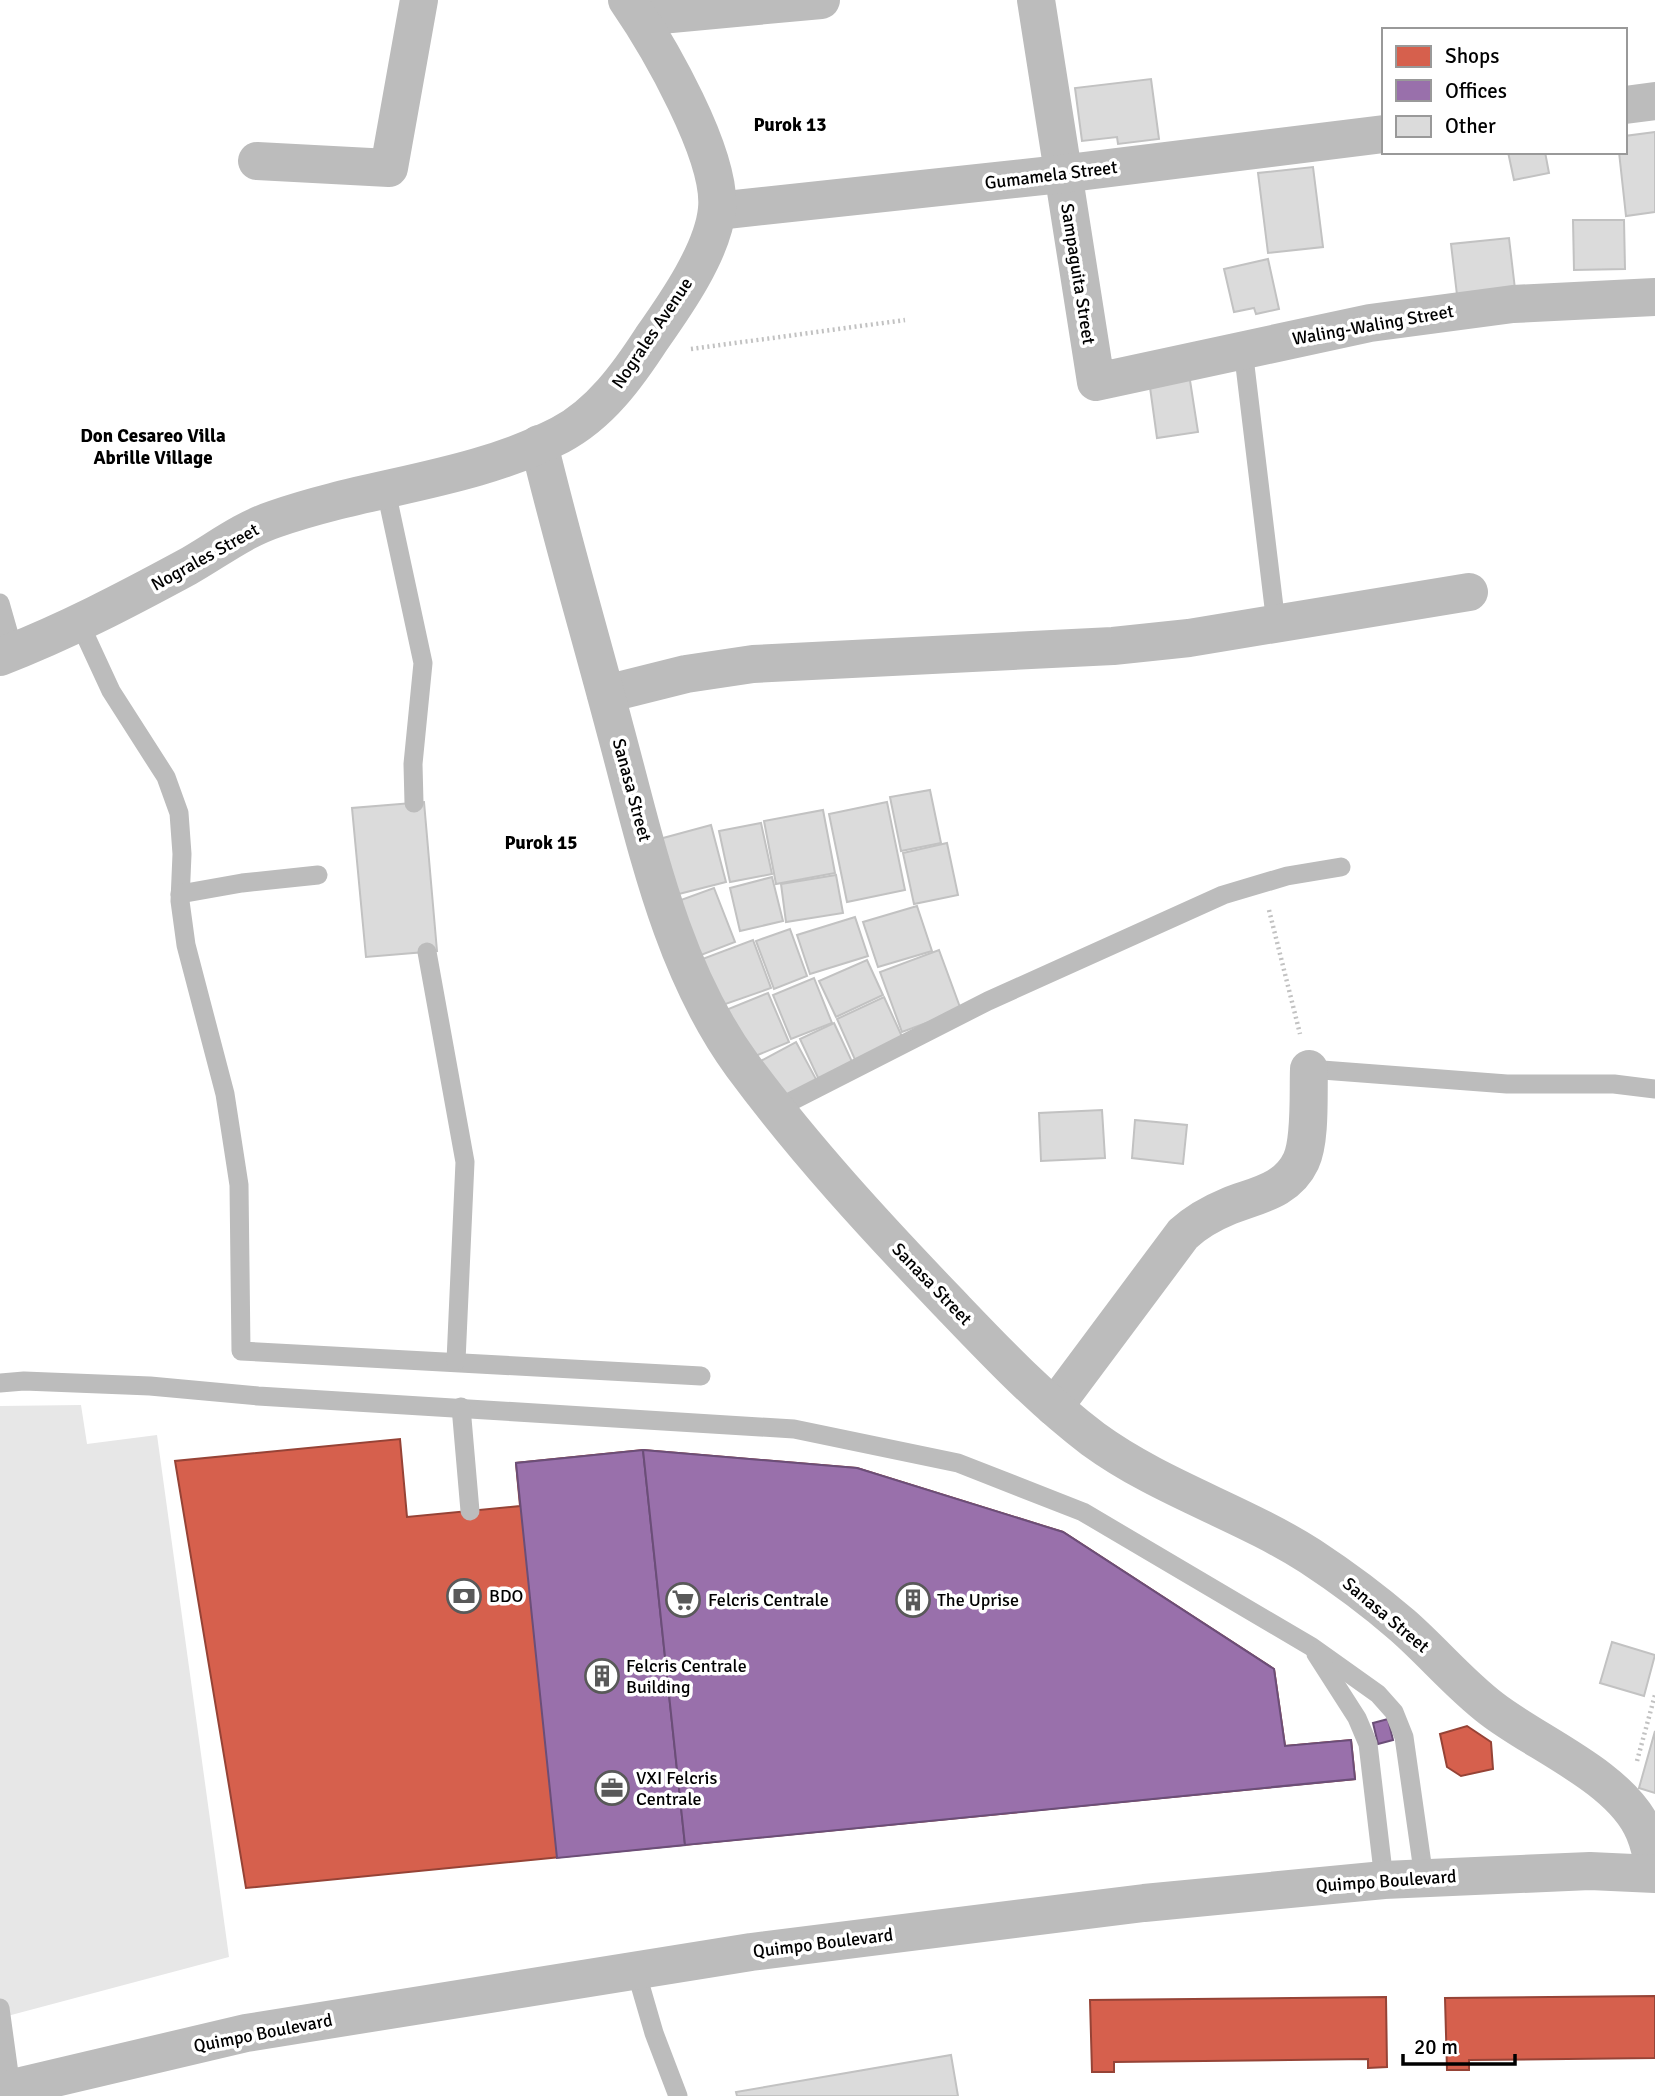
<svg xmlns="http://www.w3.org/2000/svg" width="1655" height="2096" viewBox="0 0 1655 2096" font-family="Signika,sans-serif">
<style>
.green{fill:#e7e7e7}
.shops{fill:#d6604d;stroke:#964336;stroke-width:2}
.offices{fill:#9970ab;stroke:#6b4e78;stroke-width:2}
.building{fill:#dbdbdb;stroke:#c2c2c2;stroke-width:2}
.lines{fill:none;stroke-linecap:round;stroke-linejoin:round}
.path{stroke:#c2c2c2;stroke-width:4.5;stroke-dasharray:2 3.5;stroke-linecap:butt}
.service{stroke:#bcbcbc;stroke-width:19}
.minor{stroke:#bcbcbc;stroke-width:38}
.tertiary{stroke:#bcbcbc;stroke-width:38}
.primary{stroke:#bcbcbc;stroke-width:38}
.labels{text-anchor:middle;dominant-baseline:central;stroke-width:7;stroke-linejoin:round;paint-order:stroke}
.street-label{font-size:18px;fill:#000;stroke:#fff}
.poi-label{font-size:18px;fill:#000;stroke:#fff;text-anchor:start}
.neighbourhood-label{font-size:19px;font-weight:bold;fill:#000;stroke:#fff}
</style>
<rect width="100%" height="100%" fill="#fff"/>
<polygon class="green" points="81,1405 87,1444 157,1435 229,1957 0,2018 0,1406"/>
<g class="shops">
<polygon points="400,1439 407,1517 520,1506 516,1463 643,1450 857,1468 1063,1532 1274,1669 1285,1746 1351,1740 1355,1779 246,1888 175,1461"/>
<polygon points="1467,1726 1491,1742 1493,1769 1461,1776 1447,1767 1440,1734"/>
<polygon points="1655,1996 1655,2058 1469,2060 1469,2070 1447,2070 1445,1998"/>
<polygon points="1386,1997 1387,2067 1368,2068 1368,2059 1114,2062 1114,2072 1092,2072 1090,2000"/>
</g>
<g class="offices">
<polygon points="643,1450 685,1845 557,1858 516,1463"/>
<polygon points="643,1450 857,1468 1063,1532 1274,1669 1285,1746 1351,1740 1355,1779 685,1845"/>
<polygon points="1388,1719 1393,1740 1378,1744 1373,1723"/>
</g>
<g class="building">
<polygon points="1151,79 1159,139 1118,144 1117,137 1082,141 1075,88"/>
<polygon points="1655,132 1655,212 1626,216 1619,152 1625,152 1625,136"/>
<polygon points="1508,152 1545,152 1549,173 1514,180"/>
<polygon points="1313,167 1323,247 1268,253 1258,173"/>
<polygon points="1573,220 1624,220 1625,269 1574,270"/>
<polygon points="1509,238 1515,289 1457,295 1451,244"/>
<polygon points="1268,259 1279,309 1256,314 1254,308 1234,312 1224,269"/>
<polygon points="1189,374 1198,432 1157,438 1149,380"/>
<polygon points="930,790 941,843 901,851 890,797"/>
<polygon points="424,802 437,951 366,957 352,808"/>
<polygon points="887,802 905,890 847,902 829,814"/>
<polygon points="823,810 835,873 776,884 764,821"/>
<polygon points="761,823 772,874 730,882 719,831"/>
<polygon points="711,825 726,882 667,897 652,841"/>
<polygon points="947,843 958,895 914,904 903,853"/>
<polygon points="836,875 843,913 786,922 781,884"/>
<polygon points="772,877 783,921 740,931 730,888"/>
<polygon points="714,888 735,942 688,960 667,905"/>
<polygon points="917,906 932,951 878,967 863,922"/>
<polygon points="855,917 868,956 810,974 797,935"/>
<polygon points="790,929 807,976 774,989 756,941"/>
<polygon points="753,940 771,988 714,1008 697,961"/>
<polygon points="939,950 961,1010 902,1032 880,972"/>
<polygon points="867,960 883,995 836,1017 819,981"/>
<polygon points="814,978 832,1023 791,1039 773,995"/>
<polygon points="768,993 789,1042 741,1062 721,1012"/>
<polygon points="884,997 904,1041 856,1062 837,1019"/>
<polygon points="834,1023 854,1066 820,1082 800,1039"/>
<polygon points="796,1042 817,1081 778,1103 757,1063"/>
<polygon points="1102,1110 1105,1158 1041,1161 1039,1113"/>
<polygon points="1135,1120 1187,1125 1183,1164 1132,1158"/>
<polygon points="1612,1642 1655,1655 1644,1696 1600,1683"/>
<polygon points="1655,1731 1655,1793 1639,1788"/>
<polygon points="951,2055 958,2096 737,2096 736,2092"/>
</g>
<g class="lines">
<g class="path">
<polyline points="691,349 905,320"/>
<polyline points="1269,910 1300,1034"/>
<polyline points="1637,1761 1655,1695"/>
</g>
<g class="service">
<polyline points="1243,349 1276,624"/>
<polyline points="386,491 423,663 413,764 414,803"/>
<polyline points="0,603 14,652"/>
<polyline points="80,624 111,691 166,777 179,813 182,854 180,901 186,945 225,1094 239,1185 241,1351 701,1376"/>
<polyline points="180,894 242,883 318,875"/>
<polyline points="427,952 465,1162 456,1361"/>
<polyline points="1309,1069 1507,1084 1614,1084 1655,1089"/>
<polyline points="776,1109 988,1001 1223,895 1287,876 1341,867"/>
<polyline points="0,1383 24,1381 150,1386 258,1396 794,1429 958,1463 1083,1512 1312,1647 1378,1694 1394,1712 1404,1737 1424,1878"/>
<polyline points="461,1407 470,1511"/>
<polyline points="1316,1654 1357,1718 1368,1744 1384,1880"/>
<polyline points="636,1971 654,2033 678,2096"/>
<polyline points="0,2008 11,2088"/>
</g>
<g class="minor">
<polyline points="1036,0 1096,382 1370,323 1513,304 1655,297"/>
<polyline points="639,17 821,0"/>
<polyline points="1625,105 1655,101"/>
<polyline points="257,161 389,168 419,0"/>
<polyline points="717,211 1061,174 1384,134"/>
<polyline points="606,694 686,674 753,664 1113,646 1189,638 1469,592"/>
<path d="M1054,1407L1183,1234C1197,1221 1212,1213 1229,1206C1257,1195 1287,1191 1301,1161C1311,1140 1308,1092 1309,1069"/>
</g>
<g class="tertiary">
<path d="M539,444C562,540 590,634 615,729C646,843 671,968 742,1065C804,1149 876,1227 948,1302C994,1350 1040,1399 1093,1439C1160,1488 1241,1512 1310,1556C1342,1577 1373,1600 1402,1625C1433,1652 1459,1684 1492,1709C1536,1743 1615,1775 1641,1825C1649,1839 1651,1855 1655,1870"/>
<path d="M0,657C65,632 126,600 187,567C217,550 242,530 275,519C369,486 470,481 560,435C600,414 628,375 652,338C676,304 713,251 717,209C722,155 658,45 627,0"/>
</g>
<polyline class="primary" points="0,2091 246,2033 751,1952 1144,1903 1384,1880 1590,1871 1655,1874"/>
</g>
<defs>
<g id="bank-ring" transform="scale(1.75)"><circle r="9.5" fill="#fff" stroke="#595959" stroke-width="1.5"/><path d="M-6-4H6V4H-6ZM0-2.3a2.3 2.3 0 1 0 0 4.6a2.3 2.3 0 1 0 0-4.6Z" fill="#595959"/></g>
<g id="supermarket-ring" transform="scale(1.75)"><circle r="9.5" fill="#fff" stroke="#595959" stroke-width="1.5"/><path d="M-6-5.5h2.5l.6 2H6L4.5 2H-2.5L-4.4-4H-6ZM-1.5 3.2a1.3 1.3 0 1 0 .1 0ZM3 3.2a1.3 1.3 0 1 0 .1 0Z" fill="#595959"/></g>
<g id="building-ring" transform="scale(1.75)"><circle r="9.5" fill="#fff" stroke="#595959" stroke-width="1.5"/><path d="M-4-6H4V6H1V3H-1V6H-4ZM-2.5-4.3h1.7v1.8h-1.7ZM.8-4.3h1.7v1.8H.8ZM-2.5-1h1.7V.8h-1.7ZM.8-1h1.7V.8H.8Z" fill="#595959"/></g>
<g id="office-ring" transform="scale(1.75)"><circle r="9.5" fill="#fff" stroke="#595959" stroke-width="1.5"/><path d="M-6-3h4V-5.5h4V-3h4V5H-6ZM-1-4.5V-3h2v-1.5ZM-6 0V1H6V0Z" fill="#595959"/></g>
</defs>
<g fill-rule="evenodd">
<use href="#bank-ring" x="464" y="1596"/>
<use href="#supermarket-ring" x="683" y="1600"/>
<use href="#building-ring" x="913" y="1600"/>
<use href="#building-ring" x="602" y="1676"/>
<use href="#office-ring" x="612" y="1788"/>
</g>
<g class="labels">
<g class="street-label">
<text transform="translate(1051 175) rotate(-7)">Gumamela Street</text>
<text transform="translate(1078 274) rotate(81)">Sampaguita Street</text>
<text transform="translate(1373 325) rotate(-10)">Waling-Waling Street</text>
<text transform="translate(652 333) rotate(-56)">Nograles Avenue</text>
<text transform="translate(205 557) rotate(-29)">Nograles Street</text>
<text transform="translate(632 790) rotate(75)">Sanasa Street</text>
<text transform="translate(932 1284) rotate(46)">Sanasa Street</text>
<text transform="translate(1386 1615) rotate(40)">Sanasa Street</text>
<text transform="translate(1386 1881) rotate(-4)">Quimpo Boulevard</text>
<text transform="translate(823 1943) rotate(-7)">Quimpo Boulevard</text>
<text transform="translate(263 2033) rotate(-11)">Quimpo Boulevard</text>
</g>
<g class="poi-label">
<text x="489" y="1596">BDO</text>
<text x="708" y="1600">Felcris Centrale</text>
<text x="937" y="1600">The Uprise</text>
<text x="626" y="1666">Felcris Centrale<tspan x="626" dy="21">Building</tspan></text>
<text x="636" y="1778">VXI Felcris<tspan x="636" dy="21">Centrale</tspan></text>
</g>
<g class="neighbourhood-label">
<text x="790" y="125">Purok 13</text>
<text x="153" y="436">Don Cesareo Villa<tspan x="153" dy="22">Abrille Village</tspan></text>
<text x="541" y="843">Purok 15</text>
</g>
</g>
<rect x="1382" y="28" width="245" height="126" fill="#ffffff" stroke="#999999" stroke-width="2"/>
<rect x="1396" y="46" width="35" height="21" fill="#d6604d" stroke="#999999" stroke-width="2"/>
<text x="1445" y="63" font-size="21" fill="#000000">Shops</text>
<rect x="1396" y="80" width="35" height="21" fill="#9970ab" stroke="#999999" stroke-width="2"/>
<text x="1445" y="98" font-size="21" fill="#000000">Offices</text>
<rect x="1396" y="116" width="35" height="21" fill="#dbdbdb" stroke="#999999" stroke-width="2"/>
<text x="1445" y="133" font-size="21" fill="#000000">Other</text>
<path d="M1403 2054v10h112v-10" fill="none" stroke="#000000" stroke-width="3.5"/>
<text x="1414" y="2054" font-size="21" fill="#000000" stroke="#ffffff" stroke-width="5" paint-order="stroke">20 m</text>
</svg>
